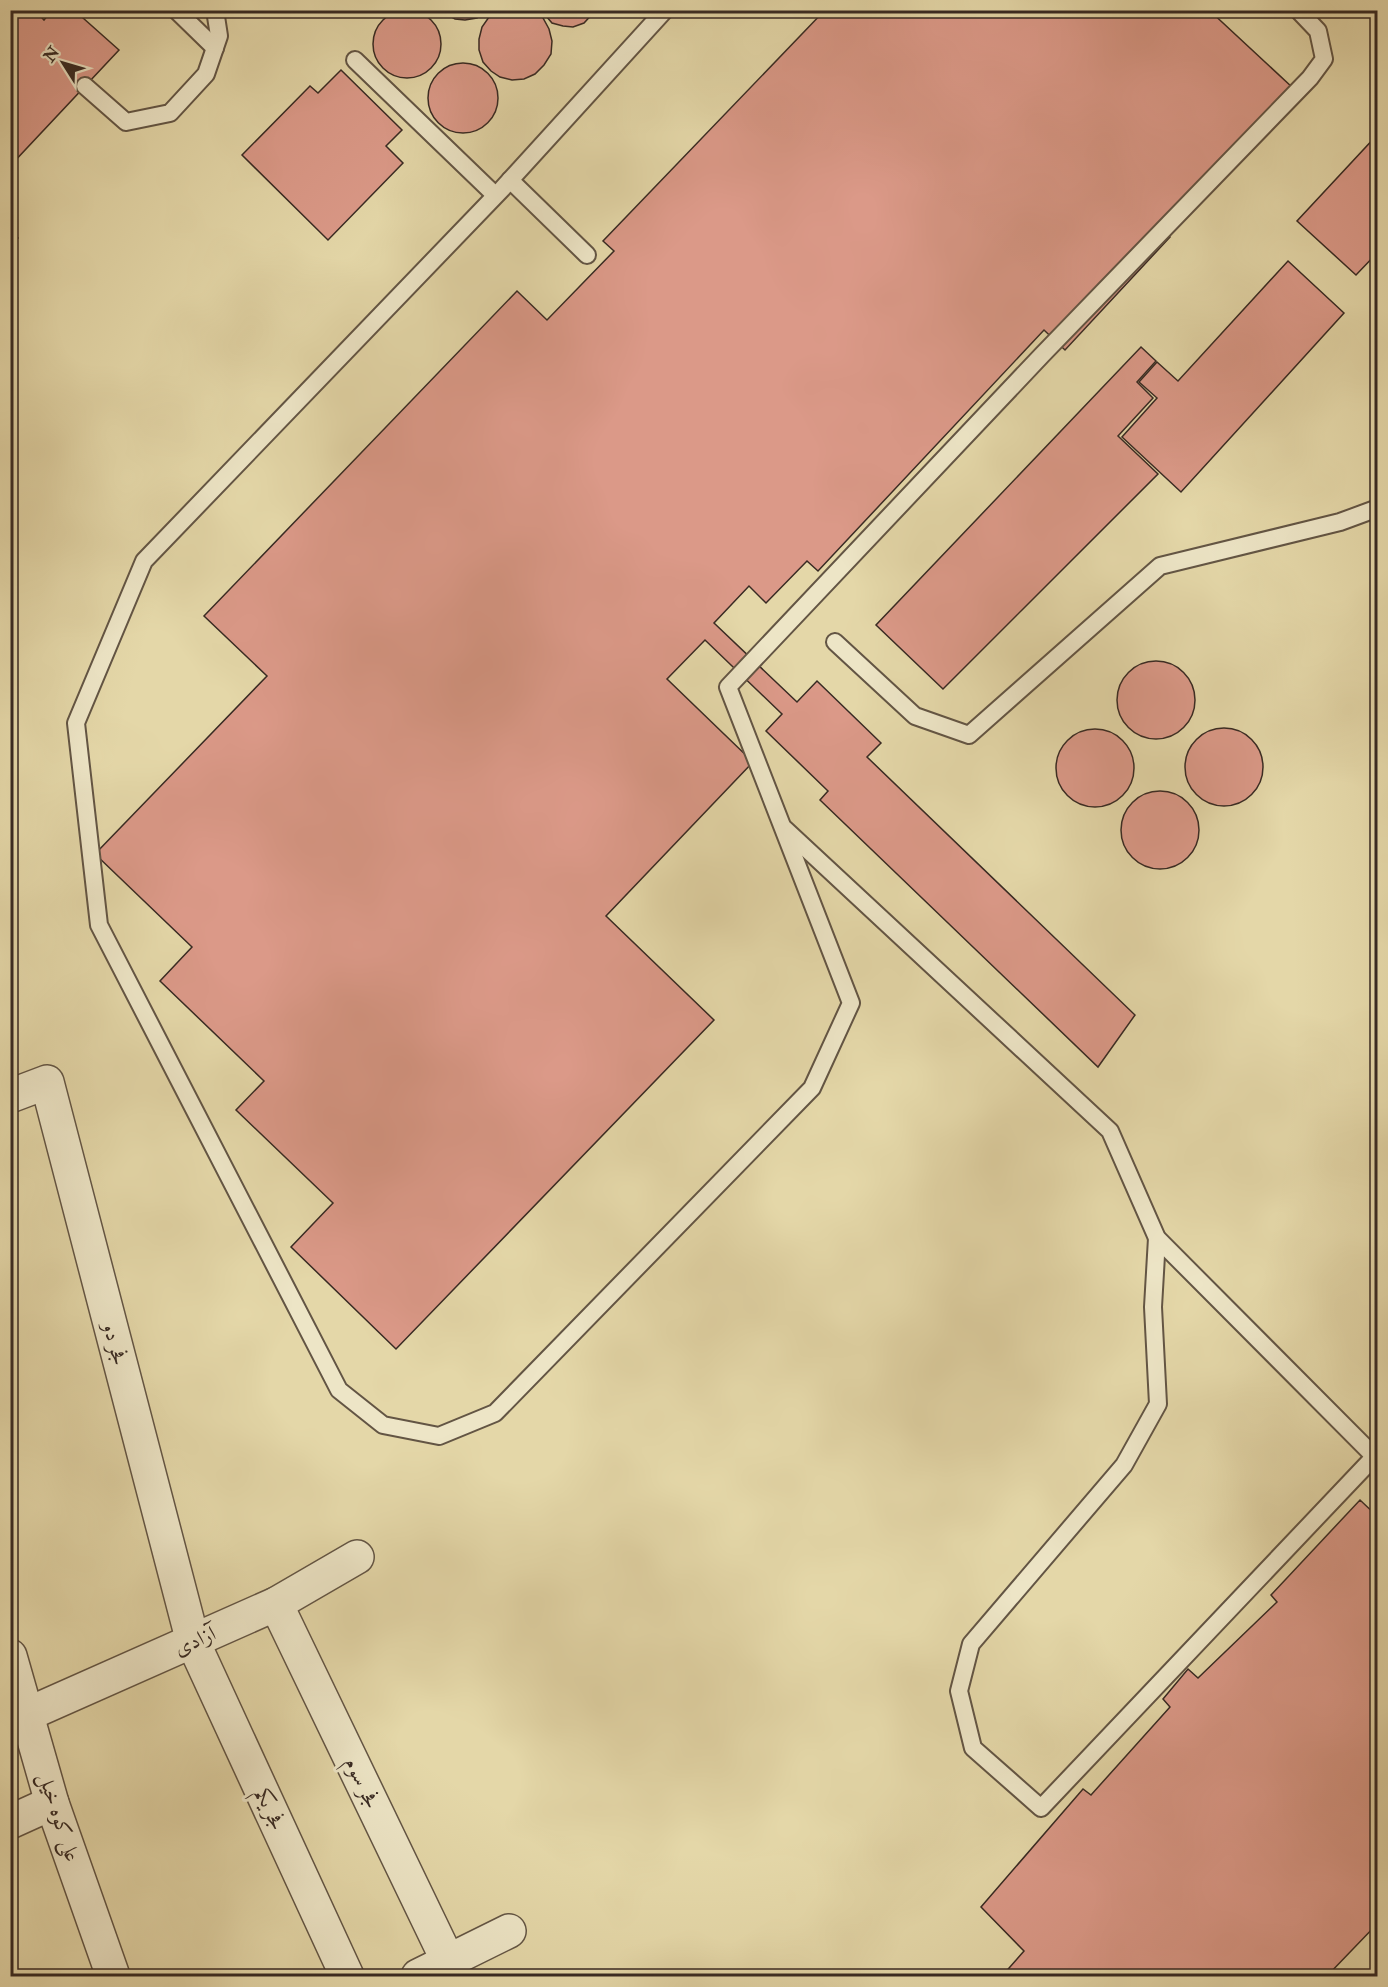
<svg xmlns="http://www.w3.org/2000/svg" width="1388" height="1987" viewBox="0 0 1388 1987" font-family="'IM FELL Double Pica',Amiri,serif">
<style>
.building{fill:#db9988;stroke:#382a23;stroke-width:1.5}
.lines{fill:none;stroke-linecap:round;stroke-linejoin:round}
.lane-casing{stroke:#635544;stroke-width:20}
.street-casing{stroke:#635544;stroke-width:36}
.lane{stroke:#ede5c6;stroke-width:16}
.street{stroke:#ede5c6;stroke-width:33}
.labels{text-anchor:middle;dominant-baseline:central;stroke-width:6;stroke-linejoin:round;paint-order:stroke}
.street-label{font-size:21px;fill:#382a23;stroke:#ede5c6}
</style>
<rect width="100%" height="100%" fill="#e4d7a8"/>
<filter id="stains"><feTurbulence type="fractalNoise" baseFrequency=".00333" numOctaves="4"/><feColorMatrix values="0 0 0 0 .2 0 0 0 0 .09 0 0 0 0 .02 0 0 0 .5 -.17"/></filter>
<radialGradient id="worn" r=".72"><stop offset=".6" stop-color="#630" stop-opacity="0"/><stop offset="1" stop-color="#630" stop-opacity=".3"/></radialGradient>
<g class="building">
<polygon points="10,10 35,10 44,20 52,10 74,10 119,50 10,166"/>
<polygon points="440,10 487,10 477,18 465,20 455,19"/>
<polygon points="497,10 533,10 543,18 549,29 552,41 551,54 544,65 535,74 524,79 512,80 500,77 491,71 483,62 479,50 479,39 482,27 489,17"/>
<polygon points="541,10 596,10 584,23 573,27 563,26 552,23"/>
<polygon points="825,10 1209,10 1293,88 1162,229 1170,237 1065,350 1044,330 818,571 807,561 766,603 749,586 714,623 797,702 817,681 881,743 867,757 1135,1015 1098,1067 820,800 828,791 766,731 782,714 705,640 667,679 753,762 606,916 714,1020 396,1349 291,1247 333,1203 236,1110 264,1081 160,981 192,947 95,854 267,676 204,616 517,291 547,320 614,251 603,241"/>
<circle cx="407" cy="44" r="34"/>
<circle cx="463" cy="98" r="35"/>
<polygon points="341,70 402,130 386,146 403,163 328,240 242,155 310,86 318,93"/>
<polygon points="1378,134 1378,252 1356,275 1297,221"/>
<polygon points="10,230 18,238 10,245"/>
<polygon points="1288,261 1344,313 1181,492 1122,437 1157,398 1139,382 1157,362 1178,381"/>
<polygon points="1141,347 1156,361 1137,382 1153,398 1118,436 1158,474 943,689 876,625"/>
<circle cx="1156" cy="700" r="39"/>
<circle cx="1224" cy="767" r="39"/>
<circle cx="1095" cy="768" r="39"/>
<circle cx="1160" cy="830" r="39"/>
<polygon points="1360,1500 1378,1517 1378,1923 1327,1976 1002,1976 1024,1951 981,1907 1083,1789 1091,1795 1170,1707 1163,1699 1188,1669 1198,1678 1277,1602 1271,1595"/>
</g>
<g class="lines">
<g class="lane-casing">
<g id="lane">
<polyline points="176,10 215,48"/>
<polyline points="665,10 502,189 144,561 76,723 99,925 339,1390 383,1425 439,1436 495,1413 812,1088 851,1003 728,687 1042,355 1310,78 1324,59 1318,31 1298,10"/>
<polyline points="355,60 495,195"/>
<polyline points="85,86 126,122 170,113 206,74 219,36 215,10"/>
<polyline points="510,180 587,255"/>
<polyline points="835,642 915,716 969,735 1160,566 1340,522 1378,508"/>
<polyline points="785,829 1110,1131 1157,1238 1378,1460"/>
<polyline points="1157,1238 1153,1307 1158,1404 1124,1465 971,1644 959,1691 973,1748 1041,1808 1374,1457"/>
</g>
</g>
<g class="street-casing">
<g id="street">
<polyline points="10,1096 47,1082 193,1642 347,1976"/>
<polyline points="276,1604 448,1961"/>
<polyline points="10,1656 52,1803 113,1976"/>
<polyline points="28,1714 276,1604 357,1557"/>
<polyline points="10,1822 52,1803"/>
<polyline points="418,1976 509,1931"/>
</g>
</g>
<use href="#lane" class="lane"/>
<use href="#street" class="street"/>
</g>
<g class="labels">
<g class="street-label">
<text transform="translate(115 1344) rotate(75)">فجر دو</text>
<text transform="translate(195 1641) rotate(-24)">آزادی</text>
<text transform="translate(362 1783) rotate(64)">فجر سوم</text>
<text transform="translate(270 1809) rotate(65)">فجر یکم</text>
<text transform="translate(59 1817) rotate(72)">علی کوه خیل</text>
</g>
</g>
<rect width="1388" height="1987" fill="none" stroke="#e4d7a8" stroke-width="36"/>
<rect x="12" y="12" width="1364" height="1963" fill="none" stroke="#382a23" stroke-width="3"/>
<rect x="18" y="18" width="1352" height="1951" fill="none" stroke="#382a23" stroke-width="1.5"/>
<g transform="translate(63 63) rotate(307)" stroke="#ede5c6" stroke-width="4.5" paint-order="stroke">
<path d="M0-4.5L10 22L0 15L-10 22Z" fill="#382a23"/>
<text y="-9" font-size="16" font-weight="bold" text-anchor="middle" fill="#382a23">N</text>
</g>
<rect width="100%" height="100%" filter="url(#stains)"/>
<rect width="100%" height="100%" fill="url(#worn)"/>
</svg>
